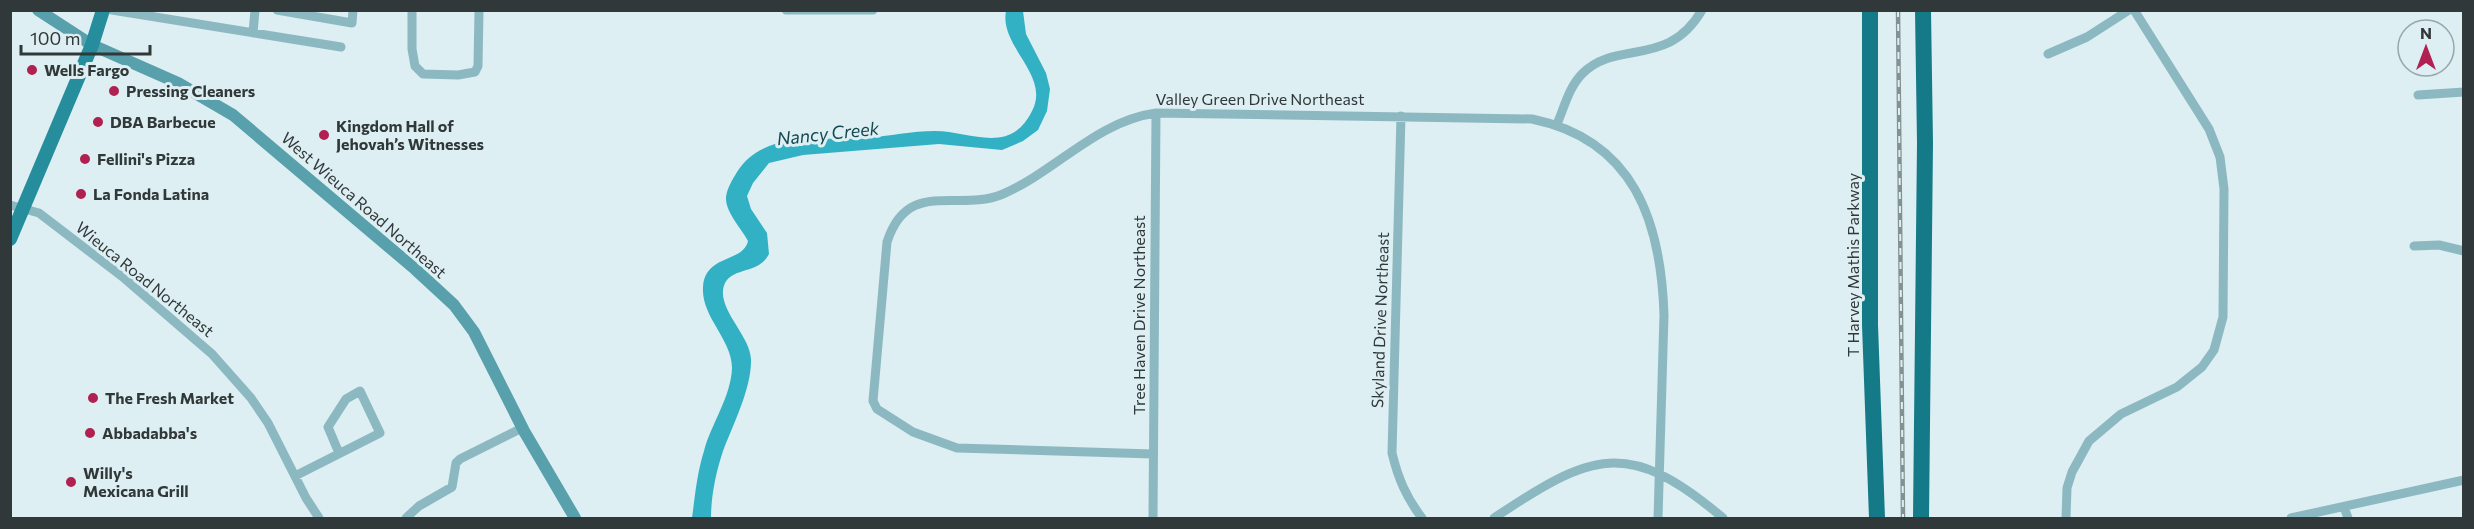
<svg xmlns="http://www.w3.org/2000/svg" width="2474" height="529" font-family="Commissioner,sans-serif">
	<rect width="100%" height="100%" fill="#ddeff2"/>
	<path fill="#32b1c4" d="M1006 11H1023L1026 34 1046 73 1050 89 1047 111 1038 130 1023 141 1002 150 939 144 803 155 769 163 753 183 747 196 751 209 767 233 769 254C759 274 733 267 725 283 714 307 750 334 751 359 752 387 733 425 723 451 716 472 711 496 711 518H692C695 496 697 473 704 451 711 424 731 397 732 368 732 339 701 317 703 287 705 254 743 263 748 241 741 228 725 212 726 197 727 188 733 179 737 172 765 128 823 142 867 138 889 136 912 131 935 131 970 131 1010 156 1032 111 1051 75 999 47 1006 11Z"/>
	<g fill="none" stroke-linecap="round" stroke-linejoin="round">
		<path stroke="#8cb9c1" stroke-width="9" d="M112 10 341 47
			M277 10 352 23 353 10
			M412 10V49L415 66 423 74 458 75 475 72 478 66 479 10
			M786 10H873
			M253 33 255 10
			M2048 54 2087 37 2129 10
			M2418 95 2464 92
			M1401 116 1392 453C1398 478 1406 497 1422 518
			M1557 124C1564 108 1569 87 1582 74 1616 39 1668 69 1702 10
			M10 205 39 213 124 278 212 354 251 398 268 423 306 498 319 518
			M2414 246 2439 245 2464 251
			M1153 454 957 448 913 432 877 409 873 401 887 242C908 177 958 213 1003 194 1056 171 1097 121 1156 113L1532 119C1634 140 1661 221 1664 315L1658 518
			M295 476 380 433 360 391 346 399 328 427 339 453
			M2344 507 2348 518
			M406 518 419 506 452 487 456 463 460 459 522 428
			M1153 518 1156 113
			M1494 518C1591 453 1628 437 1723 518
			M2066 518 2067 488 2072 472 2089 441 2121 414 2177 387 2202 367 2214 350 2223 317 2224 189 2220 157 2209 129 2134 10
			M2291 518 2464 480"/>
		<path stroke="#58a0ac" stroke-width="12" d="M38 10 92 45 178 83 233 115 415 269 454 305 474 332 524 431 575 518"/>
		<path stroke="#258d9c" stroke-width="14" d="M10 239 92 45 103 10"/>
		<path stroke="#147a88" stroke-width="16" d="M1870 10V325L1877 518
			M1921 518 1925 143 1923 10"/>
		<g stroke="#849193" stroke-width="4.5">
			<path id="rail" d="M1898 10 1903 518"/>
		</g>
		<use href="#rail" stroke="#ddeff2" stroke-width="2" stroke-dasharray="7" stroke-linecap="butt"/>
	</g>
	<g fill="#b02051" stroke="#ddeff2" stroke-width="2">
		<circle cx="32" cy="70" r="6"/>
		<circle cx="114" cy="91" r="6"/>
		<circle cx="98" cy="122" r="6"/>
		<circle cx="324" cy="135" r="6"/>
		<circle cx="85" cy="159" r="6"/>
		<circle cx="81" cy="194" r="6"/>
		<circle cx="93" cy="398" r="6"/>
		<circle cx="90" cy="433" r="6"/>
		<circle cx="71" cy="482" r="6"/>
	</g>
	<g text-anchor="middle" stroke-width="6" stroke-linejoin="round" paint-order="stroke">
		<g font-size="16" font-weight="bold" fill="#313839" stroke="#ddeff2" text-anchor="start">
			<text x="44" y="76">Wells Fargo</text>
			<text x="126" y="97">Pressing Cleaners</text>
			<text x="110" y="128">DBA Barbecue</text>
			<text x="336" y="132">Kingdom Hall of<tspan x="336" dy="18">Jehovah’s Witnesses</tspan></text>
			<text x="97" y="165">Fellini's Pizza</text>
			<text x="93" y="200">La Fonda Latina</text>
			<text x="105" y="404">The Fresh Market</text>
			<text x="102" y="439">Abbadabba's</text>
			<text x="83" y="479">Willy's<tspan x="83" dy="18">Mexicana Grill</tspan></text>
		</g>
		<g font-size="16" fill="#313839" stroke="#ddeff2">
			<text x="1260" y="105">Valley Green Drive Northeast</text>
			<text transform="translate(364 205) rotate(41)" y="6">West Wieuca Road Northeast</text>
			<text transform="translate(1853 265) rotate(-90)" y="6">T Harvey Mathis Parkway</text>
			<text transform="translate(145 279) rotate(39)" y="6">Wieuca Road Northeast</text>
			<text transform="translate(1139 315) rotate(-90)" y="6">Tree Haven Drive Northeast</text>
			<text transform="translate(1380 320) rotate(-88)" y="6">Skyland Drive Northeast</text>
		</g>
		<g font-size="18" font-style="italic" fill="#134850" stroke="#ddeff2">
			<text transform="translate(828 134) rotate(-6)" y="6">Nancy Creek</text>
		</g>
	</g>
	<rect width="2474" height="529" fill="none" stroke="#313839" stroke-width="24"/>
	<g transform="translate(2426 48)"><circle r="28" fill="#ddeff2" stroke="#98a6a8" stroke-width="1.5"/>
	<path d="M0-4.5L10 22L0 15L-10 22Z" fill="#b02051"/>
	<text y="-9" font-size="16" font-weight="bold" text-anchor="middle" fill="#313839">N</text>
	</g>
	<path d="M21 45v9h129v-9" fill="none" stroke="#313839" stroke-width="3"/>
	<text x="30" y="45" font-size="18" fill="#313839" stroke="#ddeff2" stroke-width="4.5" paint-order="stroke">100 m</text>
</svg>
